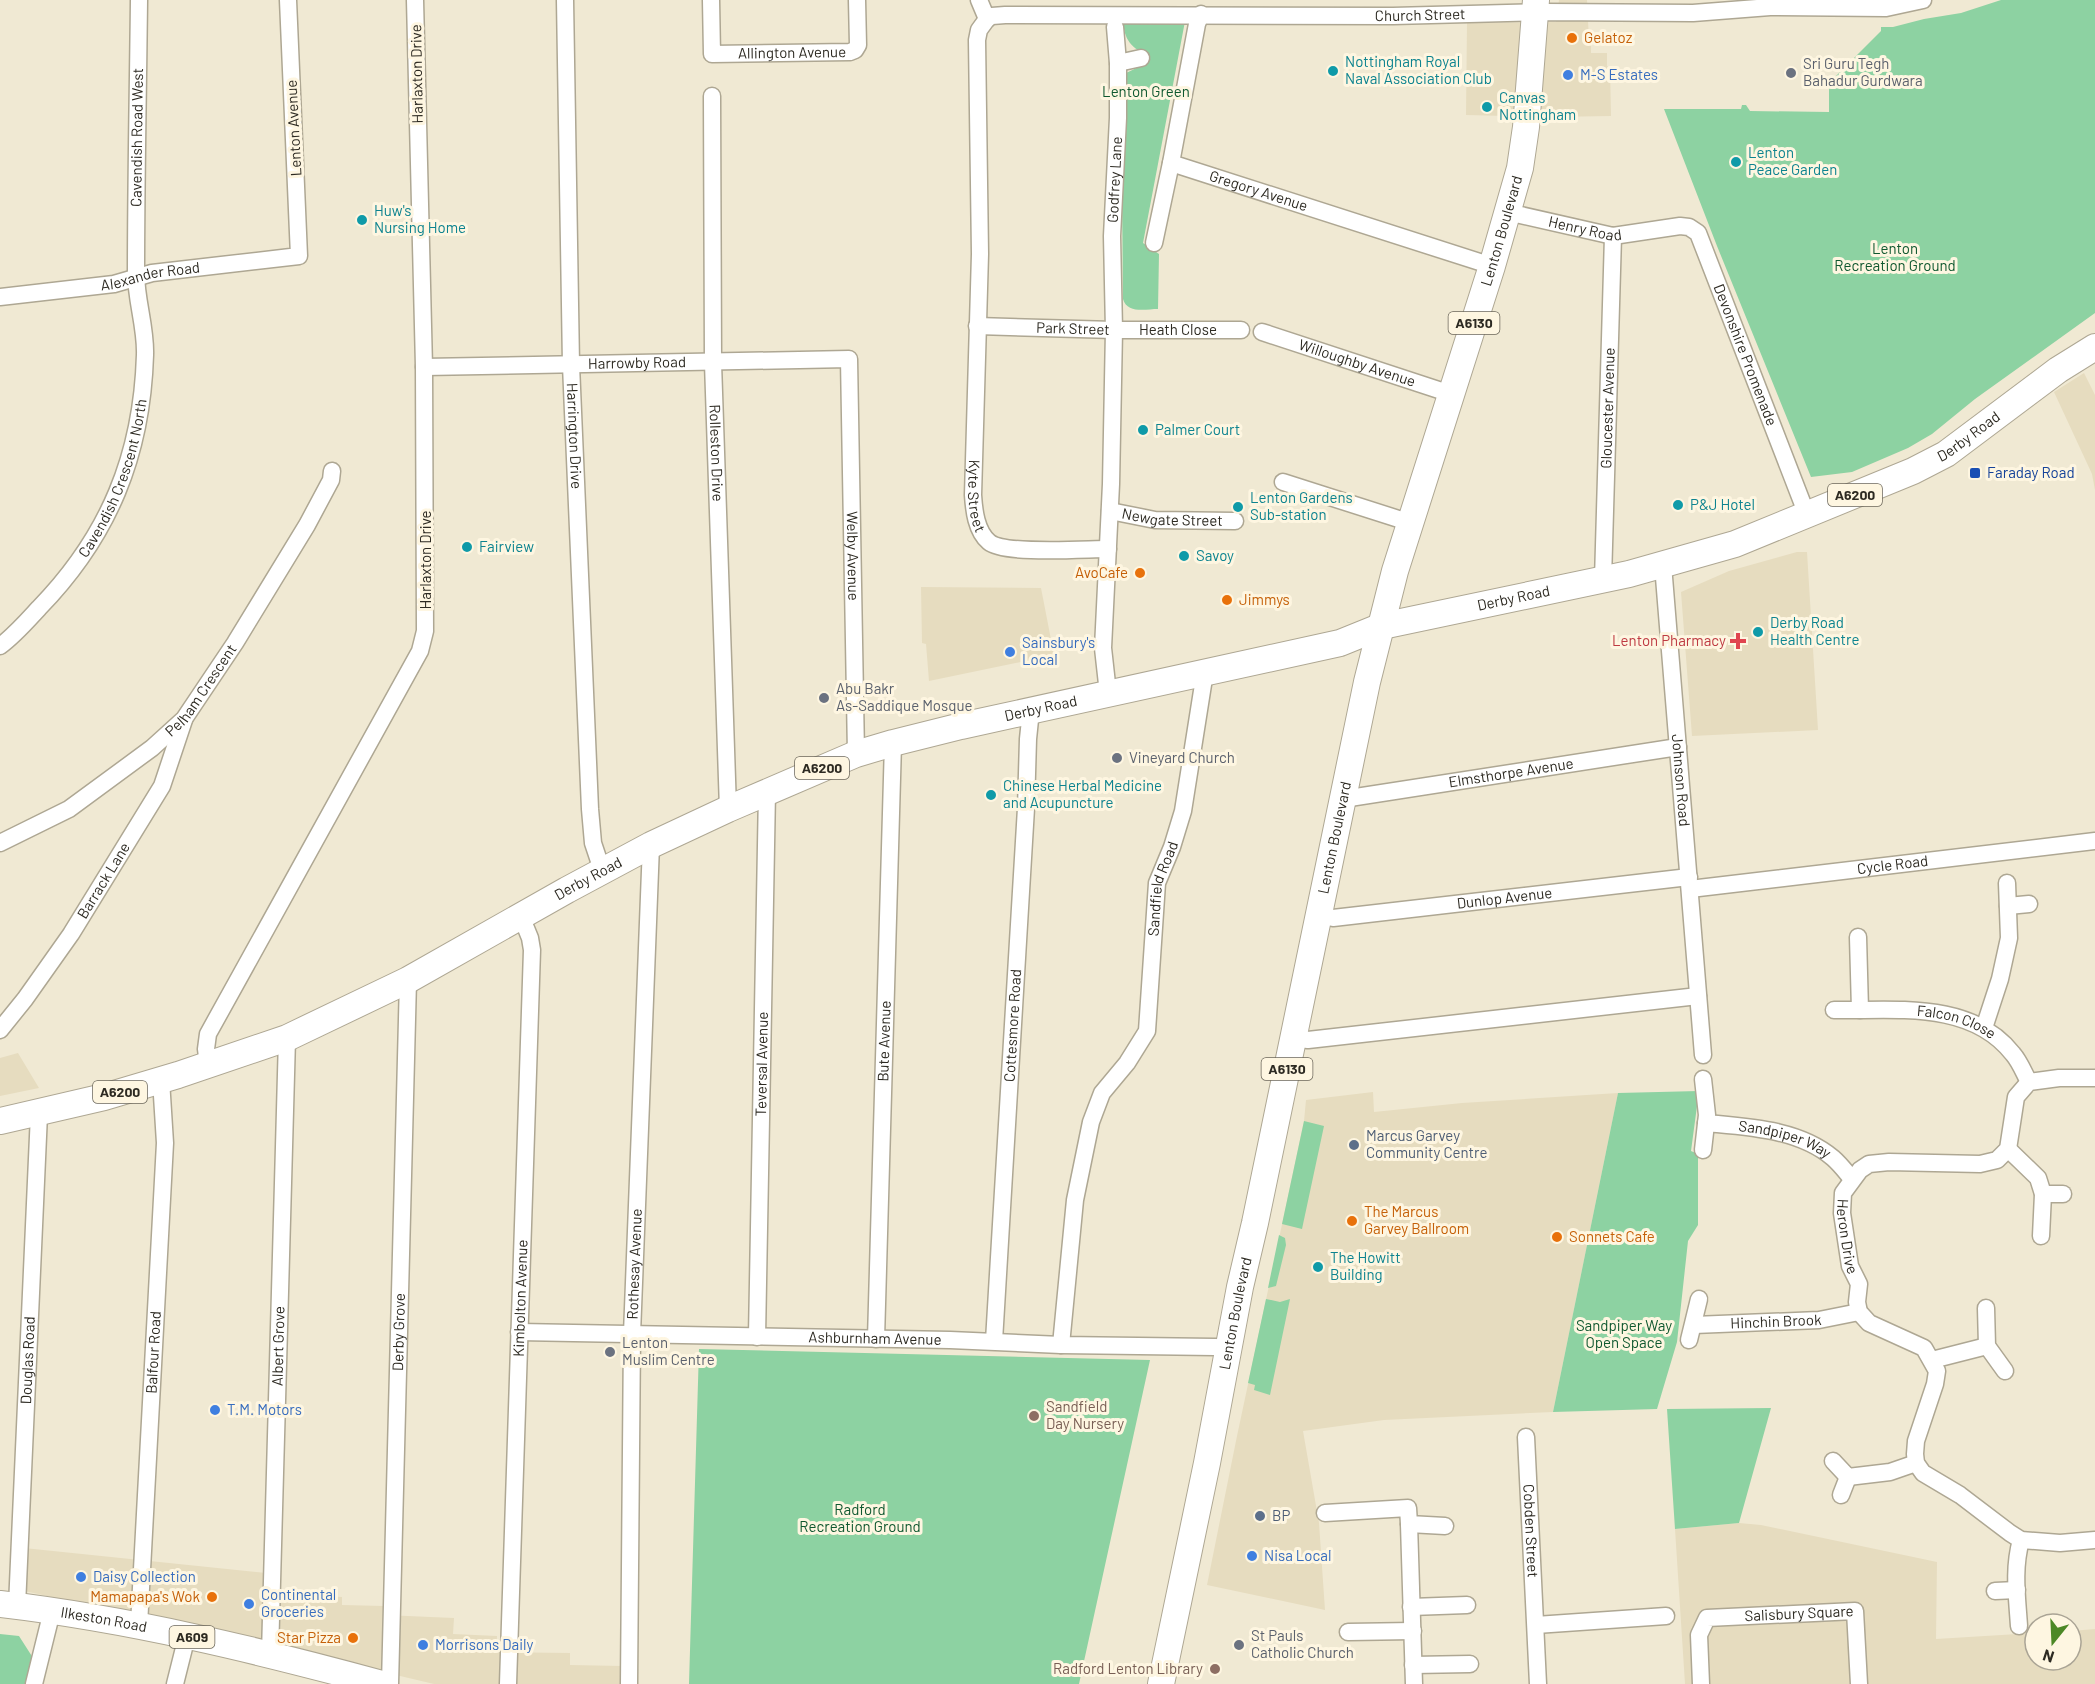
<svg xmlns="http://www.w3.org/2000/svg" width="2095" height="1684" font-family="Barlow,sans-serif">
	<rect width="100%" height="100%" fill="#f0e9d3"/>
	<path fill="#e6dcbf" d="M1559 0H1587L1589 41H1591V53H1607V66L1610 67 1611 116 1551 117 1466 115 1467 23 1556 22Z
		M2084 373 2095 395V490L2092 474 2054 392Z
		M1797 552H1807L1818 730 1692 736 1681 592 1729 571Z
		M921 587 1041 588 1054 655 929 681 926 644 922 643Z
		M18 1053 39 1088 0 1096V1058Z
		M1373 1092 1374 1112 1462 1103 1618 1093 1553 1412 1384 1420 1303 1431 1319 1523 1325 1610 1207 1585 1237 1436 1304 1121 1306 1100Z
		M1739 1523 1761 1525 1937 1562 1936 1639 2035 1633V1660H2071V1631L2095 1629V1684H1685L1675 1529Z
		M24 1548 266 1573 264 1592 342 1597V1605L384 1606V1615L454 1618 453 1634 497 1636 496 1652 570 1653V1665L622 1666V1684H434L273 1646 20 1590Z"/>
	<path fill="#8dd2a2" d="M2001 0H2095V313L1975 399 1932 434 1908 448 1852 472 1811 477 1717 246 1664 109H1741L1742 105H1746L1750 111 1829 112V83L1881 31V27H1893L1924 19 1961 13Z
		M1121 14 1186 16 1143 243 1159 254 1158 309C1146 309 1127 314 1123 299L1121 85 1124 74 1147 63 1145 54C1125 44 1125 35 1121 14Z
		M1699 1091 1691 1151 1698 1154V1225L1688 1241 1677 1342 1657 1409 1553 1412 1618 1093Z
		M1304 1121 1324 1126 1302 1229 1282 1224Z
		M1279 1235 1285 1238 1286 1245 1276 1286 1268 1288Z
		M1266 1299 1280 1302 1290 1299 1270 1395 1254 1390 1255 1385 1248 1383Z
		M699 1349 1150 1360 1079 1684H689Z
		M1771 1408 1739 1523 1675 1529 1667 1409Z
		M0 1634 19 1636 35 1661 28 1684H0Z"/>
	<g fill="none" stroke-linecap="round" stroke-linejoin="round">
		<g stroke="#aea793" stroke-width="19">
			<g id="minor">
				<path id="s1" d="M565 0 571 365 590 809 593 843 602 870"/>
				<path id="s2" d="M711 0 712 54 850 52 855 50 858 45 857 0"/>
				<path d="M979 0 987 19"/>
				<path id="s3" d="M1201 14 1197 24 1171 163 1492 266"/>
				<path id="s4" d="M987 19 992 16 1005 15 1393 16 1545 12 1693 13 1770 7 1886 8 1923 0"/>
				<path id="s5" d="M987 19 979 30 977 40 980 254 973 495C974 510 976 531 989 542 1004 555 1085 549 1108 549"/>
				<path d="M1118 63 1141 58"/>
				<path id="s6" d="M712 96 713 363 728 809"/>
				<path id="s7" d="M1507 212 1613 236 1680 226 1689 227 1698 233 1807 515"/>
				<path d="M1154 243 1171 163"/>
				<path id="s8" d="M0 297 114 284 152 273 299 256 288 0"/>
				<path id="s9" d="M977 326 1114 330H1241"/>
				<path id="s10" d="M1262 332 1451 394"/>
				<path id="s11" d="M424 367 849 359 856 754"/>
				<path d="M1283 482 1411 523"/>
				<path id="s12" d="M1110 511 1155 520 1235 521"/>
				<path id="s13" d="M1663 565 1703 1055"/>
				<path id="s14" d="M1603 580 1613 236"/>
				<path id="s15" d="M0 646C14 636 27 621 39 608 109 536 142 455 145 355 146 327 136 301 136 273 136 182 138 91 139 0"/>
				<path id="s16" d="M1108 693 1103 648 1111 484 1114 330 1112 236 1118 118V63L1115 27"/>
				<path id="s17" d="M1343 799 1678 747"/>
				<path id="s18" d="M0 843 69 809 152 748 184 719 235 643 307 525 331 480 332 471"/>
				<path id="s19" d="M1690 889 2095 841"/>
				<path d="M2008 906 2029 904"/>
				<path id="s20" d="M1318 915 1333 918 1689 877"/>
				<path d="M1858 937 1860 1010"/>
				<path id="s21" d="M1834 1010C1895 1011 1971 1000 2013 1054 2020 1062 2024 1073 2029 1082"/>
				<path d="M1984 1028 2000 979 2009 938 2007 883"/>
				<path id="s22" d="M0 1030 25 999 71 934 162 786 184 720"/>
				<path d="M1293 1038 1308 1040 1698 996"/>
				<path d="M208 1064 206 1049 208 1034 420 651 425 631 424 367 415 0"/>
				<path id="s23" d="M2095 1078H2059L2029 1082 2016 1097 2008 1149 1997 1160 1980 1164 1889 1162 1869 1164 1860 1170 1843 1193 1842 1213 1850 1266 1859 1284 1857 1302 1859 1312 1869 1323 1924 1348 1937 1371 1935 1384 1916 1441 1915 1454 1916 1463 1923 1473 1960 1495 2010 1533 2021 1540 2060 1543 2095 1540"/>
				<path id="s24" d="M1706 1123C1748 1127 1799 1129 1833 1158 1840 1164 1846 1172 1852 1179"/>
				<path d="M2008 1149 2038 1178 2043 1194 2041 1236"/>
				<path d="M1703 1150 1707 1115 1703 1079"/>
				<path d="M2043 1194H2063"/>
				<path d="M1986 1308 1987 1346 2005 1371"/>
				<path id="s25" d="M1694 1325 1819 1320 1859 1312"/>
				<path id="s26" d="M519 1332 950 1340 1061 1345 1215 1347 1228 1349"/>
				<path id="s27" d="M757 1337 767 791"/>
				<path id="s28" d="M876 1339 893 743"/>
				<path d="M1689 1340 1699 1299"/>
				<path id="s29" d="M994 1341 1026 808 1028 739 1031 710"/>
				<path id="s30" d="M1061 1345 1075 1200 1091 1122 1102 1093 1127 1063 1147 1031 1157 883 1172 847 1183 811 1205 672"/>
				<path d="M1932 1360 1987 1346"/>
				<path id="s31" d="M1526 1437 1538 1684"/>
				<path d="M1833 1461 1848 1477 1890 1472 1916 1463"/>
				<path d="M1841 1495 1848 1477"/>
				<path d="M1325 1513 1408 1508 1409 1524 1445 1526"/>
				<path d="M1409 1524 1414 1684"/>
				<path d="M1995 1591 2017 1590"/>
				<path id="s32" d="M17 1606 39 1114"/>
				<path d="M1411 1607 1467 1605"/>
				<path id="s33" d="M139 1625 165 1143 161 1080"/>
				<path d="M1536 1625 1666 1616"/>
				<path d="M2019 1626C2017 1596 2013 1569 2021 1540"/>
				<path d="M1348 1632 1413 1631"/>
				<path id="s34" d="M270 1654 287 1038"/>
				<path d="M1413 1665 1470 1664"/>
				<path d="M34 1684 52 1611"/>
				<path d="M175 1684 187 1636"/>
				<path id="s35" d="M390 1684 408 980"/>
				<path id="s36" d="M508 1684 532 950 530 938 521 916"/>
				<path id="s37" d="M629 1684 632 1334 651 845"/>
				<path id="s38" d="M1701 1684 1699 1635 1707 1618 1855 1611 1859 1684"/>
			</g>
		</g>
		<g stroke="#aea793" stroke-width="28">
			<g id="primary">
				<path id="s39" d="M0 1121 104 1097 178 1075 287 1038 408 980 567 890 651 845 728 809 856 754 893 743 961 726 1340 643 1382 626 1629 574 1735 544 1913 471 1946 454 2058 370 2095 347"/>
				<path id="s40" d="M0 1604C129 1619 257 1650 382 1684"/>
				<path id="s41" d="M1161 1684 1207 1463 1240 1287 1255 1223 1367 682 1395 571 1492 266 1520 168 1526 127 1536 0"/>
			</g>
		</g>
		<use href="#minor" stroke="#fff" stroke-width="16"/>
		<use href="#primary" stroke="#fff" stroke-width="26"/>
	</g>
	<g fill="#e8710a" stroke="#fef6e1" stroke-width="2">
		<circle cx="1572" cy="38" r="6"/>
		<circle cx="1140" cy="573" r="6"/>
		<circle cx="1227" cy="600" r="6"/>
		<circle cx="1352" cy="1221" r="6"/>
		<circle cx="1557" cy="1237" r="6"/>
		<circle cx="212" cy="1597" r="6"/>
		<circle cx="353" cy="1638" r="6"/>
	</g>
	<g fill="#0f9aa8" stroke="#fef6e1" stroke-width="2">
		<circle cx="1333" cy="71" r="6"/>
		<circle cx="1487" cy="107" r="6"/>
		<circle cx="1736" cy="162" r="6"/>
		<circle cx="362" cy="220" r="6"/>
		<circle cx="1143" cy="430" r="6"/>
		<circle cx="1678" cy="505" r="6"/>
		<circle cx="1238" cy="507" r="6"/>
		<circle cx="467" cy="547" r="6"/>
		<circle cx="1184" cy="556" r="6"/>
		<circle cx="1758" cy="632" r="6"/>
		<circle cx="991" cy="795" r="6"/>
		<circle cx="1318" cy="1267" r="6"/>
	</g>
	<g fill="#6b7280" stroke="#fef6e1" stroke-width="2">
		<circle cx="1791" cy="73" r="6"/>
		<circle cx="824" cy="698" r="6"/>
		<circle cx="1117" cy="758" r="6"/>
		<circle cx="610" cy="1352" r="6"/>
		<circle cx="1239" cy="1645" r="6"/>
	</g>
	<g fill="#3f7fe0" stroke="#fef6e1" stroke-width="2">
		<circle cx="1568" cy="75" r="6"/>
		<circle cx="1010" cy="652" r="6"/>
		<circle cx="215" cy="1410" r="6"/>
		<circle cx="1252" cy="1556" r="6"/>
		<circle cx="81" cy="1577" r="6"/>
		<circle cx="249" cy="1604" r="6"/>
		<circle cx="423" cy="1645" r="6"/>
	</g>
	<rect fill="#1a4fb4" stroke="#fef6e1" stroke-width="2" x="1969" y="467" width="12" height="12" rx="3"/>
	<path fill="#e0444e" stroke="#fef6e1" stroke-width="2" d="M1735 632h6v6h6v6h-6v6h-6v-6h-6v-6h6z"/>
	<g fill="#5c6f8a" stroke="#fef6e1" stroke-width="2">
		<circle cx="1354" cy="1145" r="6"/>
		<circle cx="1260" cy="1516" r="6"/>
	</g>
	<g fill="#8d6e63" stroke="#fef6e1" stroke-width="2">
		<circle cx="1034" cy="1416" r="6"/>
		<circle cx="1215" cy="1669" r="6"/>
	</g>
	<g text-anchor="middle" stroke-width="6" stroke-linejoin="round" paint-order="stroke">
		<g fill="#fef6e1" stroke="#6c675b" stroke-width="1.5">
			<rect x="1448.5" y="312" width="51" height="22" rx="4.5"/>
			<rect x="1828" y="484" width="54" height="22" rx="4.5"/>
			<rect x="795" y="757" width="54" height="22" rx="4.5"/>
			<rect x="1261.5" y="1058" width="51" height="22" rx="4.5"/>
			<rect x="93" y="1081" width="54" height="22" rx="4.5"/>
			<rect x="169.5" y="1626" width="45" height="22" rx="4.5"/>
		</g>
		<g font-size="14" font-weight="bold" fill="#2d2a22">
			<text x="1474" y="328">A6130</text>
			<text x="1855" y="500">A6200</text>
			<text x="822" y="773">A6200</text>
			<text x="1287" y="1074">A6130</text>
			<text x="120" y="1097">A6200</text>
			<text x="192" y="1642">A609</text>
		</g>
		<g font-size="15" fill="#2d2a22" stroke="#fef6e1">
			<text dy="5" stroke="none"><textPath href="#s4" startOffset="434">Church Street</textPath></text>
			<text dy="5" stroke="none"><textPath href="#s2" startOffset="134">Allington Avenue</textPath></text>
			<text transform="translate(417 74) rotate(-91)" y="5">Harlaxton Drive</text>
			<text transform="translate(294 128) rotate(-93)" y="5">Lenton Avenue</text>
			<text dy="5" stroke="none"><textPath href="#s15" startOffset="554">Cavendish Road West</textPath></text>
			<text dy="5" stroke="none"><textPath href="#s16" startOffset="514">Godfrey Lane</textPath></text>
			<text dy="5" stroke="none"><textPath href="#s3" startOffset="244">Gregory Avenue</textPath></text>
			<text dy="5" stroke="none"><textPath href="#s7" startOffset="80">Henry Road</textPath></text>
			<text dy="5" stroke="none"><textPath href="#s41" startOffset="1494">Lenton Boulevard</textPath></text>
			<text dy="5" stroke="none"><textPath href="#s8" startOffset="152">Alexander Road</textPath></text>
			<text dy="5" stroke="none"><textPath href="#s9" startOffset="96">Park Street</textPath></text>
			<text dy="5" stroke="none"><textPath href="#s9" startOffset="201">Heath Close</textPath></text>
			<text dy="5" stroke="none"><textPath href="#s7" startOffset="327">Devonshire Promenade</textPath></text>
			<text dy="5" stroke="none"><textPath href="#s10" startOffset="100">Willoughby Avenue</textPath></text>
			<text dy="5" stroke="none"><textPath href="#s11" startOffset="213">Harrowby Road</textPath></text>
			<text dy="5" stroke="none"><textPath href="#s14" startOffset="172">Gloucester Avenue</textPath></text>
			<text dy="5" stroke="none"><textPath href="#s1" startOffset="436">Harrington Drive</textPath></text>
			<text dy="5" stroke="none"><textPath href="#s39" startOffset="2098">Derby Road</textPath></text>
			<text dy="5" stroke="none"><textPath href="#s6" startOffset="357">Rolleston Drive</textPath></text>
			<text dy="5" stroke="none"><textPath href="#s15" startOffset="207">Cavendish Crescent North</textPath></text>
			<text dy="5" stroke="none"><textPath href="#s5" startOffset="480">Kyte Street</textPath></text>
			<text dy="5" stroke="none"><textPath href="#s12" startOffset="63">Newgate Street</textPath></text>
			<text dy="5" stroke="none"><textPath href="#s11" startOffset="622">Welby Avenue</textPath></text>
			<text transform="translate(426 560) rotate(-90)" y="5">Harlaxton Drive</text>
			<text dy="5" stroke="none"><textPath href="#s39" startOffset="1612">Derby Road</textPath></text>
			<text dy="5" stroke="none"><textPath href="#s18" startOffset="256">Pelham Crescent</textPath></text>
			<text dy="5" stroke="none"><textPath href="#s39" startOffset="1126">Derby Road</textPath></text>
			<text dy="5" stroke="none"><textPath href="#s17" startOffset="170">Elmsthorpe Avenue</textPath></text>
			<text dy="5" stroke="none"><textPath href="#s13" startOffset="216">Johnson Road</textPath></text>
			<text dy="5" stroke="none"><textPath href="#s41" startOffset="864">Lenton Boulevard</textPath></text>
			<text dy="5" stroke="none"><textPath href="#s19" startOffset="204">Cycle Road</textPath></text>
			<text dy="5" stroke="none"><textPath href="#s39" startOffset="640">Derby Road</textPath></text>
			<text dy="5" stroke="none"><textPath href="#s22" startOffset="182">Barrack Lane</textPath></text>
			<text dy="5" stroke="none"><textPath href="#s30" startOffset="477">Sandfield Road</textPath></text>
			<text dy="5" stroke="none"><textPath href="#s20" startOffset="188">Dunlop Avenue</textPath></text>
			<text dy="5" stroke="none"><textPath href="#s29" startOffset="316">Cottesmore Road</textPath></text>
			<text dy="5" stroke="none"><textPath href="#s21" startOffset="124">Falcon Close</textPath></text>
			<text dy="5" stroke="none"><textPath href="#s28" startOffset="298">Bute Avenue</textPath></text>
			<text dy="5" stroke="none"><textPath href="#s27" startOffset="273">Teversal Avenue</textPath></text>
			<text dy="5" stroke="none"><textPath href="#s24" startOffset="81">Sandpiper Way</textPath></text>
			<text dy="5" stroke="none"><textPath href="#s23" startOffset="366">Heron Drive</textPath></text>
			<text dy="5" stroke="none"><textPath href="#s37" startOffset="420">Rothesay Avenue</textPath></text>
			<text dy="5" stroke="none"><textPath href="#s36" startOffset="386">Kimbolton Avenue</textPath></text>
			<text dy="5" stroke="none"><textPath href="#s41" startOffset="378">Lenton Boulevard</textPath></text>
			<text dy="5" stroke="none"><textPath href="#s25" startOffset="82">Hinchin Brook</textPath></text>
			<text dy="5" stroke="none"><textPath href="#s35" startOffset="352">Derby Grove</textPath></text>
			<text dy="5" stroke="none"><textPath href="#s26" startOffset="356">Ashburnham Avenue</textPath></text>
			<text dy="5" stroke="none"><textPath href="#s34" startOffset="308">Albert Grove</textPath></text>
			<text dy="5" stroke="none"><textPath href="#s33" startOffset="273">Balfour Road</textPath></text>
			<text dy="5" stroke="none"><textPath href="#s32" startOffset="246">Douglas Road</textPath></text>
			<text dy="5" stroke="none"><textPath href="#s31" startOffset="94">Cobden Street</textPath></text>
			<text dy="5" stroke="none"><textPath href="#s38" startOffset="160">Salisbury Square</textPath></text>
			<text dy="5" stroke="none"><textPath href="#s40" startOffset="105">Ilkeston Road</textPath></text>
		</g>
		<g font-size="15" fill="#c56008" stroke="#fef6e1" text-anchor="start">
			<text x="1584" y="43">Gelatoz</text>
			<text x="1128" y="578" text-anchor="end">AvoCafe</text>
			<text x="1239" y="605">Jimmys</text>
			<text x="1364" y="1217">The Marcus<tspan x="1364" dy="17">Garvey Ballroom</tspan></text>
			<text x="1569" y="1242">Sonnets Cafe</text>
			<text x="200" y="1602" text-anchor="end">Mamapapa's Wok</text>
			<text x="341" y="1643" text-anchor="end">Star Pizza</text>
		</g>
		<g font-size="15" fill="#0d838f" stroke="#fef6e1" text-anchor="start">
			<text x="1345" y="67">Nottingham Royal<tspan x="1345" dy="17">Naval Association Club</tspan></text>
			<text x="1499" y="103">Canvas<tspan x="1499" dy="17">Nottingham</tspan></text>
			<text x="1748" y="158">Lenton<tspan x="1748" dy="17">Peace Garden</tspan></text>
			<text x="374" y="216">Huw's<tspan x="374" dy="17">Nursing Home</tspan></text>
			<text x="1155" y="435">Palmer Court</text>
			<text x="1250" y="503">Lenton Gardens<tspan x="1250" dy="17">Sub-station</tspan></text>
			<text x="1690" y="510">P&amp;J Hotel</text>
			<text x="479" y="552">Fairview</text>
			<text x="1196" y="561">Savoy</text>
			<text x="1770" y="628">Derby Road<tspan x="1770" dy="17">Health Centre</tspan></text>
			<text x="1003" y="791">Chinese Herbal Medicine<tspan x="1003" dy="17">and Acupuncture</tspan></text>
			<text x="1330" y="1263">The Howitt<tspan x="1330" dy="17">Building</tspan></text>
		</g>
		<g font-size="15" fill="#5b616d" stroke="#fef6e1" text-anchor="start">
			<text x="1803" y="69">Sri Guru Tegh<tspan x="1803" dy="17">Bahadur Gurdwara</tspan></text>
			<text x="836" y="694">Abu Bakr<tspan x="836" dy="17">As-Saddique Mosque</tspan></text>
			<text x="1129" y="763">Vineyard Church</text>
			<text x="622" y="1348">Lenton<tspan x="622" dy="17">Muslim Centre</tspan></text>
			<text x="1251" y="1641">St Pauls<tspan x="1251" dy="17">Catholic Church</tspan></text>
		</g>
		<g font-size="15" fill="#366cbe" stroke="#fef6e1" text-anchor="start">
			<text x="1580" y="80">M-S Estates</text>
			<text x="1022" y="648">Sainsbury's<tspan x="1022" dy="17">Local</tspan></text>
			<text x="227" y="1415">T.M. Motors</text>
			<text x="1264" y="1561">Nisa Local</text>
			<text x="93" y="1582">Daisy Collection</text>
			<text x="261" y="1600">Continental<tspan x="261" dy="17">Groceries</tspan></text>
			<text x="435" y="1650">Morrisons Daily</text>
		</g>
		<g font-size="15" fill="#0f582f" stroke="#fef6e1">
			<text x="1146" y="97">Lenton Green</text>
			<text x="1895" y="254">Lenton<tspan x="1895" dy="17">Recreation Ground</tspan></text>
			<text x="1624" y="1331">Sandpiper Way<tspan x="1624" dy="17">Open Space</tspan></text>
			<text x="860" y="1515">Radford<tspan x="860" dy="17">Recreation Ground</tspan></text>
		</g>
		<g font-size="15" fill="#164399" stroke="#fef6e1" text-anchor="start">
			<text x="1987" y="478">Faraday Road</text>
		</g>
		<g font-size="15" fill="#be3a42" stroke="#fef6e1" text-anchor="end">
			<text x="1726" y="646">Lenton Pharmacy</text>
		</g>
		<g font-size="15" fill="#4e5e75" stroke="#fef6e1" text-anchor="start">
			<text x="1366" y="1141">Marcus Garvey<tspan x="1366" dy="17">Community Centre</tspan></text>
			<text x="1272" y="1521">BP</text>
		</g>
		<g font-size="15" fill="#785e54" stroke="#fef6e1" text-anchor="start">
			<text x="1046" y="1412">Sandfield<tspan x="1046" dy="17">Day Nursery</tspan></text>
			<text x="1203" y="1674" text-anchor="end">Radford Lenton Library</text>
		</g>
	</g>
	<g transform="translate(2053 1642) rotate(198)"><circle r="28" fill="#fef6e1" stroke="#aaa495" stroke-width="1.5"/>
	<path d="M0-4.5L10 22L0 15L-10 22Z" fill="#4c8826"/>
	<text y="-9" font-size="16" font-weight="bold" text-anchor="middle" fill="#2d2a22">N</text>
	</g>
</svg>
